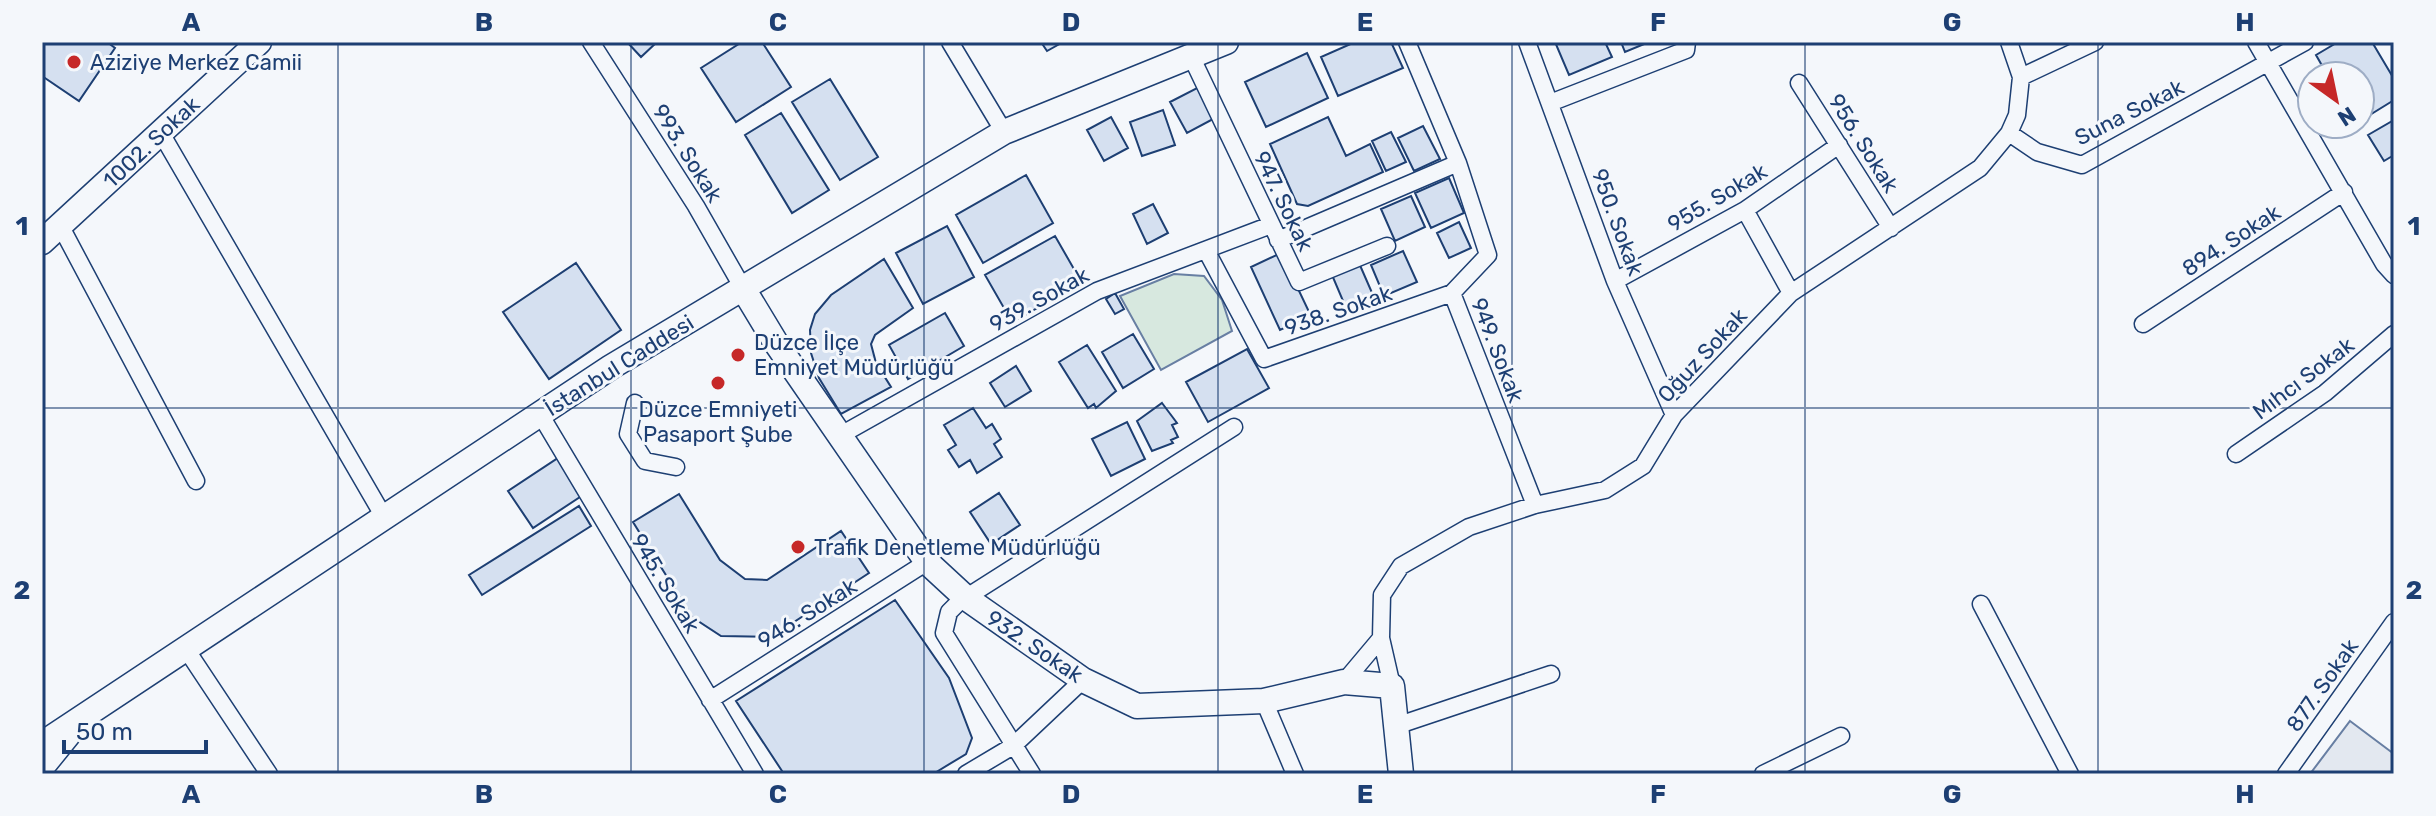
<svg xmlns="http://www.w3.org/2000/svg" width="2436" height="816" font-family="Rubik,sans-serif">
	<rect width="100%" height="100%" fill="#f4f7fb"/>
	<path fill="#d7e8df" stroke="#687fa3" stroke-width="2" d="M1174 274 1204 276 1222 300 1232 331 1161 370 1120 296Z"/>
	<path fill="#e3e8f0" stroke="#687fa3" stroke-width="2" d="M2350 721 2394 754V774H2310Z"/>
	<path fill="#d5e0f0" stroke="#1d3f73" stroke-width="2" d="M42 42H107L115 48 79 101 42 76Z
		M627 42H657L641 57Z
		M742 42H762L791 87 736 122 701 68Z
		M1041 42H1063L1047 51Z
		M1355 42H1391L1403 68 1338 96 1321 57Z
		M1555 42H1605L1612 57 1569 75Z
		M1621 42H1649L1625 52Z
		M2338 42H2372L2394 79V100L2360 121V76H2328L2316 55Z
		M1307 53 1328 98 1266 127 1245 82Z
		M830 79 878 157 840 180 792 102Z
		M1199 87 1215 118 1187 133 1170 102Z
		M1163 110 1175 145 1142 156 1130 122Z
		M781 113 829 190 792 213 745 135Z
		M1111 117 1128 148 1104 161 1087 130Z
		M1328 117 1346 156 1370 144 1383 172 1308 206 1297 204 1270 144Z
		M2394 120V155L2384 161 2368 135Z
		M1423 126 1440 159 1414 171 1398 138Z
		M1391 132 1406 162 1386 171 1372 141Z
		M1026 175 1053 223 983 263 956 215Z
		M1449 178 1464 213 1431 228 1415 193Z
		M1411 196 1425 227 1395 241 1381 209Z
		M1153 204 1168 233 1147 244 1133 214Z
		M1459 222 1471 248 1449 258 1437 233Z
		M947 226 974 277 923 304 896 253Z
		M1055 236 1082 283 1012 322 985 275Z
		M1403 251 1417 282 1384 296 1371 265Z
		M1281 253 1311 316 1280 330 1251 267Z
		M884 259 913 308 875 335 871 344 876 363 891 387 841 414 819 378 811 353 810 330 815 314 831 295Z
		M576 263 621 330 549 379 503 312Z
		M1359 263 1373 295 1346 308 1332 275Z
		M1115 293 1124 309 1115 314 1106 299Z
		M945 313 964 346 908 379 889 345Z
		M1133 334 1154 369 1123 388 1102 352Z
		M1087 345 1116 391 1096 408 1094 404 1088 408 1059 362Z
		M1247 349 1269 388 1208 422 1186 382Z
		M1016 366 1031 391 1005 407 990 383Z
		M1162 403 1177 423 1172 425 1178 437 1171 440 1173 443 1152 451 1137 421Z
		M973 408 986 428 992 424 1001 439 994 444 1002 457 977 473 970 460 959 467 948 450 956 445 944 425Z
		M1127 422 1145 459 1111 476 1092 439Z
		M558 458 583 495 533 528 508 491Z
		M999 493 1020 525 991 544 970 512Z
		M679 494 720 560 745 579 767 580 841 531 869 573 771 637 721 636 692 617 633 522Z
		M579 506 591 526 482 595 469 575Z
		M895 600 949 678 972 738 966 754 933 774H784L736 701Z"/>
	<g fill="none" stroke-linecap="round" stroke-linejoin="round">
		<g stroke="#1d3f73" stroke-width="19">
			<path id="street" d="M591 42 696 206 744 290
				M950 42 1004 132
				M1407 42 1458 163 1488 255 1452 293 1535 505
				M1527 42 1615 281 1674 415
				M2256 42 2384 264 2394 275
				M1190 54 1299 282 1387 246
				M2021 77 2095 42
				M1799 83 1891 228
				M1550 103 1686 50 1687 42
				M161 133 384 517
				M2009 133 2037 152 2082 165 2305 42
				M1745 210 1791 293
				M60 225 196 481
				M1278 240 1458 163
				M1206 250 1264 359 1452 293
				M1615 281 1745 210 1839 145
				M2143 324 2344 192
				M635 403 628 434 645 461 676 467
				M540 414 755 774
				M839 436 1097 291 1271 225
				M2236 454 2325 393 2394 334
				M1981 604 2070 774
				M1381 638 1392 686
				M186 649 269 774
				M1344 682 1381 638 1382 595 1401 566 1469 527 1535 505 1605 490 1643 466 1674 415 1791 293 1980 168 2009 133 2017 115 2021 77 2009 42
				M710 700 927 562
				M1264 701 1295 774
				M1396 726 1551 674
				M966 774 1013 746 1083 680
				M1032 774 944 633 949 612 959 602 1234 427
				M1763 774 1841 736
				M2286 774 2394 622"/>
		</g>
		<g stroke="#1d3f73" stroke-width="27">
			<path id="secondary" d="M42 242 259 42
				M744 290 776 343 927 562 966 598 1083 680 1137 706 1264 701 1344 682 1392 686 1401 774
				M42 744 611 367 1004 132 1226 42
				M42 767 68 735"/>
		</g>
		<use href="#street" stroke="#f4f7fb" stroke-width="16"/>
		<use href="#secondary" stroke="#f4f7fb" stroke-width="24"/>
	</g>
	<path fill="none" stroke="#1d3f73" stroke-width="2" stroke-opacity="0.55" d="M338 42V774M631 42V774M924 42V774M1218 42V774M1512 42V774M1805 42V774M2098 42V774M42 408H2394"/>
	<g fill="#c62828" stroke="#f4f7fb" stroke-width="3">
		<circle cx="74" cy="62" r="8"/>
		<circle cx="738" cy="355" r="8"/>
		<circle cx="718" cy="383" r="8"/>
		<circle cx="798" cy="547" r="8"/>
	</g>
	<g text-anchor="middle" stroke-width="6" stroke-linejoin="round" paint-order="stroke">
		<g font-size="22" fill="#1d3f73" stroke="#f4f7fb" text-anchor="start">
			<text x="90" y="70">Aziziye Merkez Camii</text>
			<text x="754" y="350">Düzce İlçe<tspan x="754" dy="25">Emniyet Müdürlüğü</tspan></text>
			<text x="718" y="417" text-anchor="middle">Düzce Emniyeti<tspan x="718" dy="25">Pasaport Şube</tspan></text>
			<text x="814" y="555">Trafik Denetleme Müdürlüğü</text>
		</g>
		<g font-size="22" fill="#1d3f73" stroke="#f4f7fb">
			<text transform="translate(2129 112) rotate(-27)" y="8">Suna Sokak</text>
			<text transform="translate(151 142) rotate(-43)" y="8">1002. Sokak</text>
			<text transform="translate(1864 143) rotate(58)" y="8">956. Sokak</text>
			<text transform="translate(688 153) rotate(58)" y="8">993. Sokak</text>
			<text transform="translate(1717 197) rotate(-31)" y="8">955. Sokak</text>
			<text transform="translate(1284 201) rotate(64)" y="8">947. Sokak</text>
			<text transform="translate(1618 222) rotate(70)" y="8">950. Sokak</text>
			<text transform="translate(2231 240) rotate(-33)" y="8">894. Sokak</text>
			<text transform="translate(1039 299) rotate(-29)" y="8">939. Sokak</text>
			<text transform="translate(1338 310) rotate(-19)" y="8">938. Sokak</text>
			<text transform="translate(1498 350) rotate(69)" y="8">949. Sokak</text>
			<text transform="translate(1702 355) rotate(-47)" y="8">Oğuz Sokak</text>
			<text transform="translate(619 365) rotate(-32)" y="8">İstanbul Caddesi</text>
			<text transform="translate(2303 378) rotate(-37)" y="8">Mıhcı Sokak</text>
			<text transform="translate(666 583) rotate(59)" y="8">945. Sokak</text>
			<text transform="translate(807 613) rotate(-32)" y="8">946. Sokak</text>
			<text transform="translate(1035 646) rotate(34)" y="8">932. Sokak</text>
			<text transform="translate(2322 685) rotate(-55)" y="8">877. Sokak</text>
		</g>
	</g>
	<rect width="2436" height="816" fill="none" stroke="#f4f7fb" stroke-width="88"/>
	<g transform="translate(2336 100) rotate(147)"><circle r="38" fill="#f4f7fb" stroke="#9eadc5" stroke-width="2"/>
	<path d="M0-6L14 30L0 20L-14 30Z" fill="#c62828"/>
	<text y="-12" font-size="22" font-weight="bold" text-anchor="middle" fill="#1d3f73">N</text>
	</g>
	<path d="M64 740v12h142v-12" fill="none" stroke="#1d3f73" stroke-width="4"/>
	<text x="76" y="740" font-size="24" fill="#1d3f73" stroke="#f4f7fb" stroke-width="6" paint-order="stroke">50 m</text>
	<rect x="44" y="44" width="2348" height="728" fill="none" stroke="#1d3f73" stroke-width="3"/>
	<g font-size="26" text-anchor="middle" font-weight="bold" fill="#1d3f73">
		<text x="191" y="31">A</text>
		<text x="484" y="31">B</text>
		<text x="778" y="31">C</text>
		<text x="1071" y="31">D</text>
		<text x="1365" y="31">E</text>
		<text x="1658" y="31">F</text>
		<text x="1952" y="31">G</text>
		<text x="2245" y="31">H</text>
		<text x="22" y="235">1</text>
		<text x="2414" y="235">1</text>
		<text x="22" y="599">2</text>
		<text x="2414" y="599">2</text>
		<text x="191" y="803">A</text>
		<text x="484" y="803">B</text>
		<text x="778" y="803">C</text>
		<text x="1071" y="803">D</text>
		<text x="1365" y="803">E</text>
		<text x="1658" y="803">F</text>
		<text x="1952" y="803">G</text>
		<text x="2245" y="803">H</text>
	</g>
</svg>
